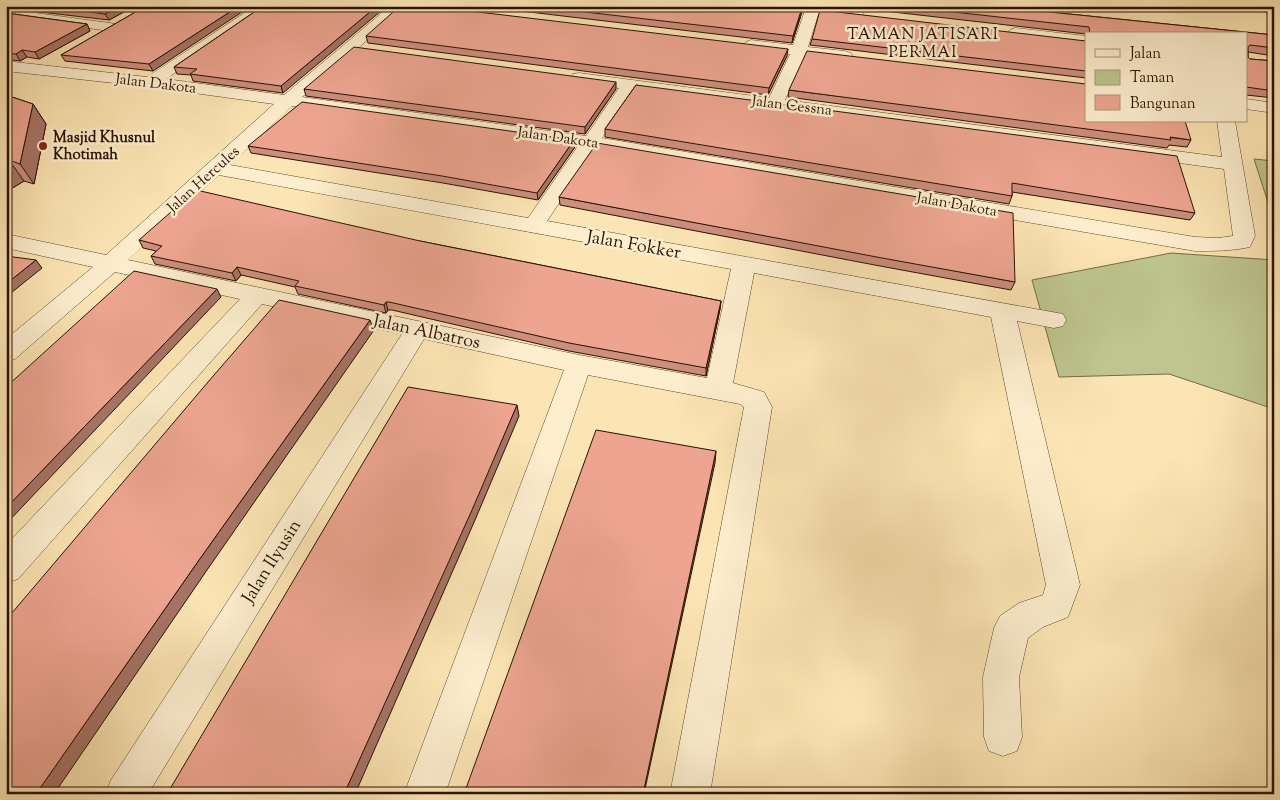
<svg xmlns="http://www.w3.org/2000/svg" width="1280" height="800" font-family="'Sorts Mill Goudy',serif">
	<rect width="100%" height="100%" fill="#fce5b4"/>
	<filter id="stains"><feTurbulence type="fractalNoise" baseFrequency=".004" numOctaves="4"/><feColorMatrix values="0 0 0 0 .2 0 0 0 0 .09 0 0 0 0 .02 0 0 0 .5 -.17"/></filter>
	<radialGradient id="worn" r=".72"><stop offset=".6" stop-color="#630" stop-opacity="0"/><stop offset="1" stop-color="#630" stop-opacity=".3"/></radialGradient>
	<path fill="#bec58e" stroke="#746b47" d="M1254 159 1274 161V221Z
		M1171 253 1274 260V409L1169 374 1059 377 1032 280Z"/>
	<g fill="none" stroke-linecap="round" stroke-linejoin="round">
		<g stroke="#5f462d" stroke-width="1">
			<path id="minor" d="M255 6H272L166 79 284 95 390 6H406L302 97 586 136 619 88 573 82 571 78 573 74 579 73 769 98 790 54 751 50 746 48 743 45 746 42 751 40 793 45 804 13 777 10 770 6H821L857 11 862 12 864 15 862 18 857 19 818 15 808 47 845 51 851 53 853 56 851 59 845 61 805 56 785 100 1222 157 1217 121H1235L1255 236 1250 247C1232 251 1214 251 1195 251L596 148 547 221 1063 314 1066 320 1063 326 1054 328 1017 321 1080 585 1068 617 1043 627 1028 638 1019 677 1022 737 1017 751 1003 756 989 751 984 737 983 677 994 628 1000 616 1019 603 1043 595 1046 585 991 317 754 273 733 383 764 392 772 407 710 794H670L744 407 740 404 588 375 445 794H404L564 370 424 339 148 794H105L111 780 402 334 262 304 18 579 6 583V545L240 299 115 272 15 359 6 362V339L93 267 6 248V234L106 255 274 104 150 87 6 71V61L147 77ZM634 90 1224 169 1233 236 1218 238 1195 237 602 138ZM292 106 578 146 528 218 230 165ZM219 175 731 269 707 378 579 355 128 260Z
				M1241 6H1274V13L1248 10Z
				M6 9 110 23 115 24 117 27 115 30 110 31 6 17Z
				M1015 28 1086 36V46L1010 36 1007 33 1010 30Z
				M1246 99 1274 103V113L1246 109Z"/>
		</g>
		<use href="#minor" fill="#fdeece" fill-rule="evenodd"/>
	</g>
	<path fill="#cc8e7d" stroke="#2b1100" d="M6 6H135L109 20 6 8Z
		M146 6 153 71 65 61 61 55Z
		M263 6 283 93 193 81 191 75 177 74 174 67Z
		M478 6H786L801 15 792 43Z
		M840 6H991L1274 35V56L1248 52V57L1250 59 1274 61V98L1246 95V34H1086Z
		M6 13 87 24 90 31 39 59 27 57 20 61 6 59Z
		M366 36 787 56 768 95 368 43Z
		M812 39 1086 41V78L810 45Z
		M636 85 1195 213 1190 220 1012 192V196L1009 204 605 137V129Z
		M304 89H616L585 134 306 96Z
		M789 90 1191 140 1187 147 1169 145 1167 148 788 97Z
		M6 95 33 104 46 124 34 184 24 181 6 192Z
		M248 146 575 147 538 200 443 183 251 153Z
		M559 197 1015 282 1011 290 880 266 560 205Z
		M139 240 420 241 721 301 720 309 706 376 569 351 392 310H388L386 313 298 294 295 287 241 275 236 281 155 264 151 256 156 251 143 248Z"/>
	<path fill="#a67466" stroke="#2b1100" d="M119 6H135L109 20 105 14Z
		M239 6H251L153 71 149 64Z
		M377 6H387L283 93 281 86Z
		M802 8 801 15 792 43 793 36Z
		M87 24 90 31 39 59 35 52Z
		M788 49 787 56 768 95 769 88Z
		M22 50 27 57 20 61 16 54Z
		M616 82V89L585 134V127Z
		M33 104 46 124 34 184 20 164Z
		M574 140 575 147 538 200 537 193Z
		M9 160 24 181 6 192V162Z
		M36 260 42 268 6 297V284Z
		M237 267 241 275 236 281 232 273Z
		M217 289 221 297 6 524V508Z
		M721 301 720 309 706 376V368Z
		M386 302 388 310 386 313 384 305Z
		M370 320 374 330 207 570 54 794H36L199 560Z
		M517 405 519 416 475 520 355 794H344Z
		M716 451 715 463 644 794H643Z"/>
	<path fill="#eda591" stroke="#2b1100" d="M44 6H119L105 14Z
		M146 6H239L149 64 61 55Z
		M263 6H377L281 86 190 74 197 69 174 67Z
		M400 6H428L788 49 769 88 366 36Z
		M533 6H786L802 8 793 36Z
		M899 6H991L1274 35V48L1250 45 1248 47V57L1250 59 1274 61V91L1246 87V34H1090L1089 27Z
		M820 10 1086 41V71L812 39Z
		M6 13 87 24 35 52 22 50 16 54 6 53Z
		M354 47 616 82 585 127 304 89Z
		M807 51 1086 84V121H1185L1191 140 1170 137 1171 140 789 90Z
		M636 85 1177 156 1195 213 1012 183V196L605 129Z
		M6 95 33 104 20 164 9 160 6 162Z
		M302 102 574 140 537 193 442 176 248 146Z
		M597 143 1013 213 1015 282 882 258 559 197Z
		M196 190 420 241 721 301 706 368 569 343 389 302H386L384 305 295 286 299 281 237 267 232 273 151 256 162 246 139 240Z
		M6 256 36 260 6 284Z
		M134 271 217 289 6 508V387Z
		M279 300 370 320 199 560 36 794H6V620L208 382Z
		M408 387 517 405 472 510 344 794H167Z
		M596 430 716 451 643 794H464Z"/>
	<circle fill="#8f2418" stroke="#fdeece" stroke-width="2" cx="43" cy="146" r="5"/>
	<g text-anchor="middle" stroke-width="5" stroke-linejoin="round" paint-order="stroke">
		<g font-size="15" fill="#2b1100" stroke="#fdeece">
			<text transform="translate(156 83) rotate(7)" y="5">Jalan Dakota</text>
			<text transform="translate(792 105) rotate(7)" y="5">Jalan Cessna</text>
			<text transform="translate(558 137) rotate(8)" y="5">Jalan Dakota</text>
			<text transform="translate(203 179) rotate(-42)" y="5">Jalan Hercules</text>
			<text transform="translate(957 204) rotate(10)" y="5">Jalan Dakota</text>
		</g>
		<g font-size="15" font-weight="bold" fill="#2b1100" stroke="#fdeece" text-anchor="start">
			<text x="53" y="142">Masjid Khusnul<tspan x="53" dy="17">Khotimah</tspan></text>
		</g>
		<g font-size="16" letter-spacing="1" fill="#2b1100" stroke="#fdeece">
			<text x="923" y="39">TAMAN JATISARI<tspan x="923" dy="18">PERMAI</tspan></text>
		</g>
		<g font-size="18" fill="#2b1100" stroke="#fdeece">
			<text transform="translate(634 244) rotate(10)" y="6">Jalan Fokker</text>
			<text transform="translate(427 331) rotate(12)" y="6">Jalan Albatros</text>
			<text transform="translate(271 561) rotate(-58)" y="6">Jalan Ilyusin</text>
		</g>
	</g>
	<rect width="1280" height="800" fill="none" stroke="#fce5b4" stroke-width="25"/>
	<rect x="8" y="8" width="1265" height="785" fill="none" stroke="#2b1100" stroke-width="2.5"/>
	<rect x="12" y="12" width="1255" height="775" fill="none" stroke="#2b1100"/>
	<rect x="1085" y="32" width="162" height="90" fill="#fdeece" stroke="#a9967c"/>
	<rect x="1095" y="49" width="25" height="8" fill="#fdeece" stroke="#a9967c"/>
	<text x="1130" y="58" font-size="15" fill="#2b1100">Jalan</text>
	<rect x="1095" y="70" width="25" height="15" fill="#bec58e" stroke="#a9967c"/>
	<text x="1130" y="82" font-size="15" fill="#2b1100">Taman</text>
	<rect x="1095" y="95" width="25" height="15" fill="#eda591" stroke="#a9967c"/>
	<text x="1130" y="108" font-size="15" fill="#2b1100">Bangunan</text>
	<rect width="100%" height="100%" filter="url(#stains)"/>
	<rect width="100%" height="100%" fill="url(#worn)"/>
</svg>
